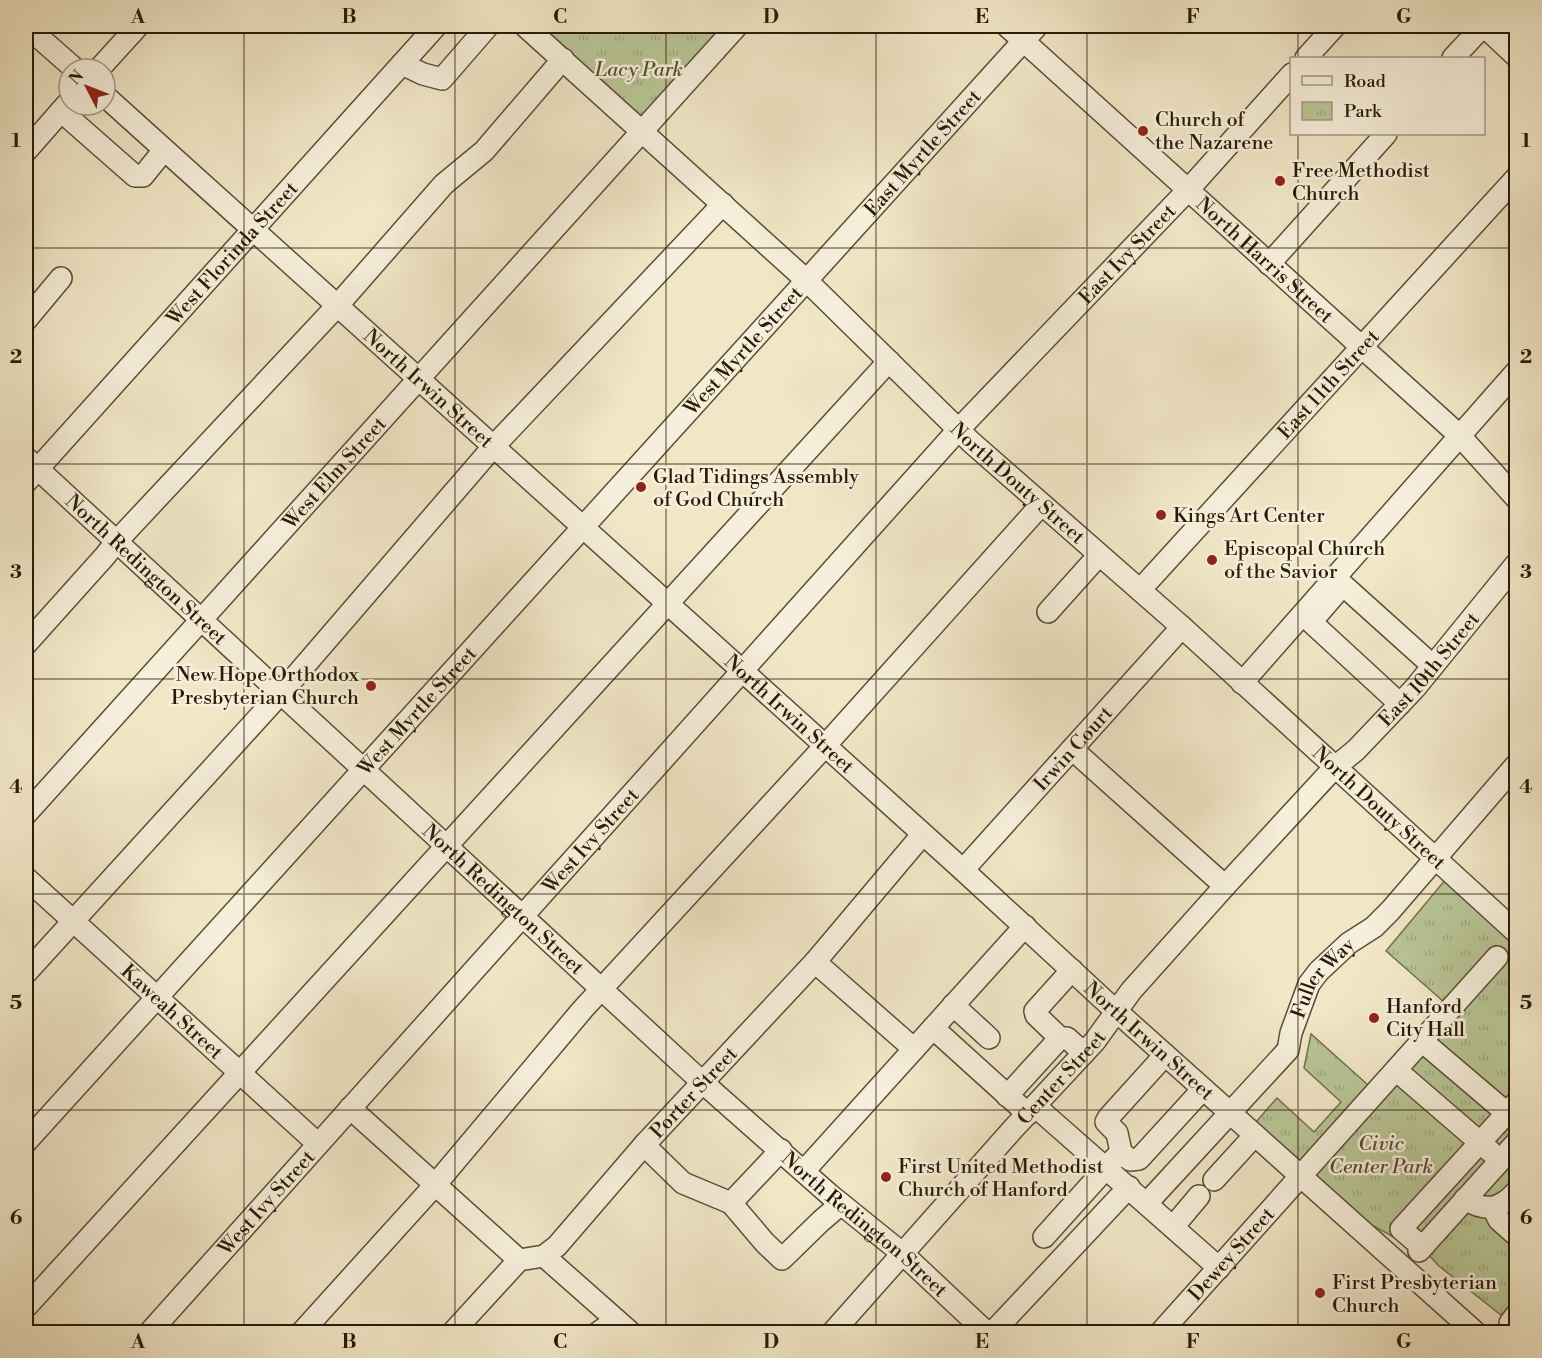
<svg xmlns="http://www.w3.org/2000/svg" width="1542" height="1358" font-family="'Libre Bodoni',serif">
	<defs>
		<pattern id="park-tufts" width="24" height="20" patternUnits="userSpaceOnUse" patternTransform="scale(1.5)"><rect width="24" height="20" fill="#b9c596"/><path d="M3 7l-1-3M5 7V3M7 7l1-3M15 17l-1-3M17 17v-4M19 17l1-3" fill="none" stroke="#9fa980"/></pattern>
	</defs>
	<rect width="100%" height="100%" fill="#f1e7c7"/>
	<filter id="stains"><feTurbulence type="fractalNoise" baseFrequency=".00333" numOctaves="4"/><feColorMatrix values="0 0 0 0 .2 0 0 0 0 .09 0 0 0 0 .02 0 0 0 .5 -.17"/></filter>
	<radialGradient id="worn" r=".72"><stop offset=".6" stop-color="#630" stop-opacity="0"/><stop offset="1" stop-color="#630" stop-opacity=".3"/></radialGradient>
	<path fill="url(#park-tufts)" stroke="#72704e" stroke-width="1.5" d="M525 26H737L643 131Z
		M1451 873 1516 932V1327L1439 1266 1421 1247 1415 1249 1285 1177 1242 1138 1277 1098 1314 1132 1341 1102 1304 1068 1311 1034 1368 1085 1444 1002 1386 951Z"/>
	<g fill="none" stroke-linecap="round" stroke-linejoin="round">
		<g stroke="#5c4e36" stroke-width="24">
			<g id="minor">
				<path d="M26 26 75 69"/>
				<path id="s1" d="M525 26 805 279 971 442 1182 627 1516 932"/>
				<path id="s2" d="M1007 26 1460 436 1516 498"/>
				<path d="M1484 26 1516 56"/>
				<path d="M1306 58 1335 26"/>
				<path d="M1453 58 1483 26"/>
				<path d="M402 64 423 74 442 79 488 26"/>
				<path d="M99 69 138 26"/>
				<path id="s3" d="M105 96 963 870 1105 1001 1475 1332"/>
				<path d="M61 111 135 176H143L164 150"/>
				<path d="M26 151 69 102"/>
				<path d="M1269 264 1386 134"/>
				<path d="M26 320 61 278"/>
				<path id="s4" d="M26 458 702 1082 830 1195 903 1254 986 1332"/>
				<path id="s5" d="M26 482 436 26"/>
				<path id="s6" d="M1140 590 1516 178"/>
				<path d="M1048 612 1099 555"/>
				<path d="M26 644 105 556 116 542 337 306 444 184 484 151 563 59"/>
				<path d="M1242 683 1516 372"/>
				<path d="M1400 704 1311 622 1343 585 1433 666"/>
				<path d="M1072 749 1225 886"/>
				<path id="s7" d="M26 814 737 26"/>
				<path id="s8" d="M963 870 1182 627"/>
				<path id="s9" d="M26 878 318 1144"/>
				<path d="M815 962 914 1049"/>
				<path d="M26 973 281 693 493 447 723 204"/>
				<path d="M953 1005 989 1038"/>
				<path d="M933 1028 1028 1114"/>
				<path d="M1060 1038 1036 1015 1035 1011 1072 970"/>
				<path d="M1422 1041 1516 1121"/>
				<path d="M1165 1055 1109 1117 1106 1122 1117 1133 1121 1152 1130 1160 1139 1159 1203 1089"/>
				<path d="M1396 1070 1491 1152"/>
				<path d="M1007 1096 1060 1038H1067L1084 1053"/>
				<path d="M1035 1106 1219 1268"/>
				<path d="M350 1108 519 1260"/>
				<path id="s10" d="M26 1142 1037 26"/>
				<path d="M644 1145 683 1183 731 1203 781 1150"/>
				<path d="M804 1171 1025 926"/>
				<path d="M1214 1180 1255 1135"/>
				<path d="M1465 1199C1485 1212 1500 1210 1516 1192"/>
				<path d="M731 1203 765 1243 782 1259 821 1221 841 1204"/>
				<path id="s11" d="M1147 1203 1288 1050 1291 1033 1309 984 1319 971 1349 943 1374 927 1390 911 1516 765"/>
				<path d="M1493 1208 1499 1220 1516 1235"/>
				<path d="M1173 1227 1199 1196"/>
				<path d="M1044 1237 1116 1157"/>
				<path d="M1422 1247 1401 1229 1516 1103"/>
				<path d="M1419 1251 1516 1143"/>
				<path d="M544 1256 630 1332"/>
				<path d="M26 1307 889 361"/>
				<path d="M1510 1323 1516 1315"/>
				<path id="s12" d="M150 1332 958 430 1188 190 1292 74"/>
				<path d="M302 1332 435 1185 583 1009 824 747 1041 505"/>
				<path id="s13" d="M453 1332 519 1260 544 1256 557 1246 644 1145 815 962 922 835"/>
				<path d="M599 1332 616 1320"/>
				<path id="s14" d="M833 1332 1013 1129 1095 1041 1131 991 1225 886 1334 768 1356 750 1415 688 1516 564"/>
				<path d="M993 1332 1129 1187"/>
				<path id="s15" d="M1161 1332 1497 957"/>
			</g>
		</g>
		<path stroke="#2b1b06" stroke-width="3" stroke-dasharray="4.5 3" stroke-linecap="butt" d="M26 435 32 441"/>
		<use href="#minor" stroke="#f6efdb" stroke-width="21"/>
	</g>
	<path fill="none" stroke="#2b1b06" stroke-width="1.5" stroke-opacity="0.55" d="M244 26V1332M455 26V1332M666 26V1332M876 26V1332M1087 26V1332M1298 26V58M1298 134V1332M26 248H1516M26 464H1516M26 679H1516M26 894H1516M26 1110H1516"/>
	<g fill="#8f2418" stroke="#f6efdb" stroke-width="2">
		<circle cx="1143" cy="131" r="6"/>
		<circle cx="1280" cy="181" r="6"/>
		<circle cx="641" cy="487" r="6"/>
		<circle cx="1161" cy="515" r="6"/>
		<circle cx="1212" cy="560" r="6"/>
		<circle cx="371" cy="686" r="6"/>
		<circle cx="1374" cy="1018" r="6"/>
		<circle cx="886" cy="1177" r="6"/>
		<circle cx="1320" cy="1293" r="6"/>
	</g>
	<g text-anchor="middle" stroke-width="5" stroke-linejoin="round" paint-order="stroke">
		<g font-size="20" font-style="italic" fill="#564e31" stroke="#f6efdb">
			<text x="639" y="76">Lacy Park</text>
			<text x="1381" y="1150">Civic<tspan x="1381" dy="23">Center Park</tspan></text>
		</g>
		<g font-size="20" fill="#2b1b06" stroke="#f6efdb" text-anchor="start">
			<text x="1155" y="126">Church of<tspan x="1155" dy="23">the Nazarene</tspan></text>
			<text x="1292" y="177">Free Methodist<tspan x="1292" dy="23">Church</tspan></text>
			<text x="653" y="483">Glad Tidings Assembly<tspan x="653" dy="23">of God Church</tspan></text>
			<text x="1173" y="522">Kings Art Center</text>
			<text x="1224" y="555">Episcopal Church<tspan x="1224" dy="23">of the Savior</tspan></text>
			<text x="359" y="681" text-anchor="end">New Hope Orthodox<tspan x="359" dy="23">Presbyterian Church</tspan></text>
			<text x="1386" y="1013">Hanford<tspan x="1386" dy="23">City Hall</tspan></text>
			<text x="898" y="1173">First United Methodist<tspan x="898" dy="23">Church of Hanford</tspan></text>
			<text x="1332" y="1289">First Presbyterian<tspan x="1332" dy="23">Church</tspan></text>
		</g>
		<g font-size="20" fill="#2b1b06" stroke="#f6efdb">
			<text dy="7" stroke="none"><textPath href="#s10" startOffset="1335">East Myrtle Street</textPath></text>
			<text dy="7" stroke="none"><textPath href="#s5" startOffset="308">West Florinda Street</textPath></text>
			<text dy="7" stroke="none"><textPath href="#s12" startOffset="1455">East Ivy Street</textPath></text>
			<text dy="7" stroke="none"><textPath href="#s2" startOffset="348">North Harris Street</textPath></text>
			<text dy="7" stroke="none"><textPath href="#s10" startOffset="1068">West Myrtle Street</textPath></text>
			<text dy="7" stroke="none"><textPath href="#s6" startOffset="279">East 11th Street</textPath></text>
			<text dy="7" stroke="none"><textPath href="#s3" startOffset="436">North Irwin Street</textPath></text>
			<text dy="7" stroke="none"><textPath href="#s7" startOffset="460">West Elm Street</textPath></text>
			<text dy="7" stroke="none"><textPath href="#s1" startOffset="672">North Douty Street</textPath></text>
			<text dy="7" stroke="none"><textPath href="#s4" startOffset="164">North Redington Street</textPath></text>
			<text dy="7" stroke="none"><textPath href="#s14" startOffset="892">East 10th Street</textPath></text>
			<text dy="7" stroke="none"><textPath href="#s10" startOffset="582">West Myrtle Street</textPath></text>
			<text dy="7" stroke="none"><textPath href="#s3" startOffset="922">North Irwin Street</textPath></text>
			<text dy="7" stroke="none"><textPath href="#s8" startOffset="164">Irwin Court</textPath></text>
			<text dy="7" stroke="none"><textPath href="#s1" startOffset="1158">North Douty Street</textPath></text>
			<text dy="7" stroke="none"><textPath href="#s12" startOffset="660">West Ivy Street</textPath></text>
			<text dy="7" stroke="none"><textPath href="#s4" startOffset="650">North Redington Street</textPath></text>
			<text dy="7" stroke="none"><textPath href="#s11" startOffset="290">Fuller Way</textPath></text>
			<text dy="7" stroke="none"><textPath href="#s9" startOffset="198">Kaweah Street</textPath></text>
			<text dy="7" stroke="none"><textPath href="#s3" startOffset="1408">North Irwin Street</textPath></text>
			<text dy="7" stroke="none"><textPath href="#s14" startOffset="342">Center Street</textPath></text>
			<text dy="7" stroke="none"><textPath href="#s13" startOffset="345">Porter Street</textPath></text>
			<text dy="7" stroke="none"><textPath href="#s12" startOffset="174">West Ivy Street</textPath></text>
			<text dy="7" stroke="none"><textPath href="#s4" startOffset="1136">North Redington Street</textPath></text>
			<text dy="7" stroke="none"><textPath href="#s15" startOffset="105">Dewey Street</textPath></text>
		</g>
	</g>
	<rect width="1542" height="1358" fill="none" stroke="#f1e7c7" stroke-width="66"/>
	<rect x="1290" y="57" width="195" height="78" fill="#f6efdb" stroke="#a59a86" stroke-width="1.5"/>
	<rect x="1302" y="76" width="30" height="9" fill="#f6efdb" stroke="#a59a86" stroke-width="1.5"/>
	<text x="1344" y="87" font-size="18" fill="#2b1b06">Road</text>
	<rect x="1302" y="102" width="30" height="18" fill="url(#park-tufts)" stroke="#a59a86" stroke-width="1.5"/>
	<text x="1344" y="117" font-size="18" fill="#2b1b06">Park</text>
	<g transform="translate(87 87) rotate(312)"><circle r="28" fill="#f6efdb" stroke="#a59a86" stroke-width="1.5"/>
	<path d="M0-4.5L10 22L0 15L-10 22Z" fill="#8f2418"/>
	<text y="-9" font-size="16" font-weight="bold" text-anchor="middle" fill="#2b1b06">N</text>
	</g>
	<rect x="33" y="33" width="1476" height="1292" fill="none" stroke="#2b1b06" stroke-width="2"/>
	<g font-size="20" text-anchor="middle" font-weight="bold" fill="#2b1b06">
		<text x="138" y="23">A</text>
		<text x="349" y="23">B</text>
		<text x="560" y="23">C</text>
		<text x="771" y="23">D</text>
		<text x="982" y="23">E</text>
		<text x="1193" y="23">F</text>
		<text x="1404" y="23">G</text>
		<text x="16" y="147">1</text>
		<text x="1526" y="147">1</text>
		<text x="16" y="363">2</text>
		<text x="1526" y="363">2</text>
		<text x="16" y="578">3</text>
		<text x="1526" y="578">3</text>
		<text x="16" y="793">4</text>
		<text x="1526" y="793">4</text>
		<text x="16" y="1009">5</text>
		<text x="1526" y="1009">5</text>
		<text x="16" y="1224">6</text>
		<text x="1526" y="1224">6</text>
		<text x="138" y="1348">A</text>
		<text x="349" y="1348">B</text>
		<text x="560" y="1348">C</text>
		<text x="771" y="1348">D</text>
		<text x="982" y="1348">E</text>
		<text x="1193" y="1348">F</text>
		<text x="1404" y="1348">G</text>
	</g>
	<rect width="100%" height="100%" filter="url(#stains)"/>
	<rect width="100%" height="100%" fill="url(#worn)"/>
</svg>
